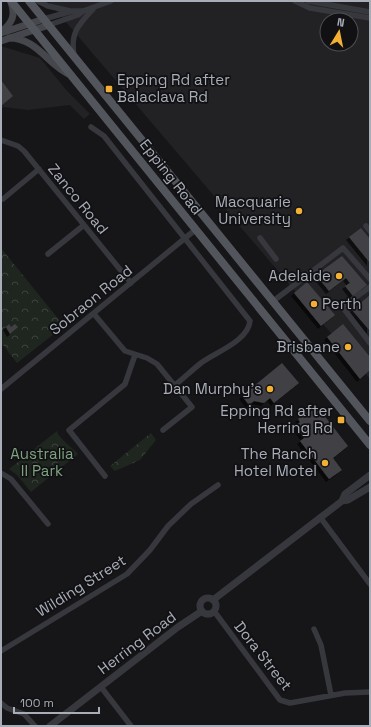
<svg xmlns="http://www.w3.org/2000/svg" width="371" height="727" font-family="'Space Grotesk',sans-serif">
	<defs>
		<pattern id="park-crowns" width="20" height="18" patternUnits="userSpaceOnUse"><rect width="20" height="18" fill="#1e261f"/><path d="M2 6a3 3 0 1 1 6 0M12 15a3 3 0 1 1 6 0" fill="none" stroke="#3c433d"/></pattern>
		<filter id="shadow"><feDropShadow dx="-3" dy="3" stdDeviation="0" flood-color="#0009"/></filter>
	</defs>
	<rect width="100%" height="100%" fill="#161618"/>
	<path fill="#222225" fill-rule="evenodd" d="M48 1H370V379ZM327 20H351V44H327Z
		M1 46 40 58 67 91 90 114 84 119 70 105 28 110 4 107 1 109Z"/>
	<path fill="url(#park-crowns)" d="M1 248 64 326 17 363 3 345 1 346Z
		M57 431C58 438 72 447 78 454L31 492 17 475 9 469Z
		M151 433 156 440 140 460 115 471 110 466Z"/>
	<path fill="#404145" filter="url(#shadow)" d="M1 80 13 96 1 106Z
		M361 228 370 239V263L349 237Z
		M342 256 367 285 353 296 345 286 350 283 346 278 329 291 316 275Z
		M307 282 335 315 321 326 294 293Z
		M370 295V331L352 310Z
		M9 324 11 327 15 324 18 327 10 334 6 327Z
		M343 324 370 357V370L360 379 327 337Z
		M282 363 299 383 274 403 270 398 264 403 254 401 249 405 242 396Z
		M316 405 348 446 333 458 342 470 329 479 300 441 304 438 295 426 300 422 298 419Z"/>
	<g fill="none" stroke-linecap="round" stroke-linejoin="round">
		<path stroke="#37383d" stroke-width="5.5" d="M38 1 48 6 70 11
			M295 1 310 8 370 18
			M308 1 370 12
			M44 19 72 11H83L111 1
			M49 25 78 15 83 11
			M74 55C70 33 79 24 93 9
			M91 127 104 136 115 150 250 321C248 341 216 352 201 363 192 370 184 378 175 385
			M1 140 18 146 24 151 131 283
			M3 199 39 169
			M366 226 370 231
			M260 238 276 259
			M48 254 84 225
			M370 287 346 304 344 309 370 343
			M272 302 343 248 370 279
			M94 314 125 351 147 358 157 364 192 407 163 430
			M1 389 195 230
			M1 473 11 479 48 524
			M105 476 69 430 125 384 135 355
			M320 517 370 584
			M214 611 280 700 290 703 345 693 370 692
			M314 629 321 645 331 695
			M1 651 127 574 150 550 168 526 191 504 218 485
			M101 687 131 726
			M1 703 7 708 24 714 35 726"/>
		<path stroke="#37383d" stroke-width="7" d="M342 501 348 500 370 487
			M200 606a8 8 0 1 1 16 0a8 8 0 1 1-16 0Z
			M213 600 342 501 345 494 370 475
			M50 726 178 627 202 611"/>
		<path stroke="#45474d" stroke-width="7" d="M1 32C12 23 16 16 11 2
			M1 33 44 19
			M9 38C38 38 48 66 71 75
			M1 41 49 25"/>
		<path stroke="#53555c" stroke-width="8" d="M11 1 370 445
			M29 1 370 421"/>
	</g>
	<g fill="#f2b134" stroke="#111113" stroke-width="1.5">
		<rect x="105" y="85" width="8" height="8" rx="2"/>
		<circle cx="299" cy="211" r="4"/>
		<circle cx="339" cy="276" r="4"/>
		<circle cx="314" cy="304" r="4"/>
		<circle cx="348" cy="347" r="4"/>
		<circle cx="270" cy="389" r="4"/>
		<rect x="337" y="416" width="8" height="8" rx="2"/>
		<circle cx="325" cy="463" r="4"/>
	</g>
	<g text-anchor="middle" stroke-width="3.5" stroke-linejoin="round" paint-order="stroke">
		<g font-size="15" fill="#a8adb8" stroke="#111113" text-anchor="end">
			<text x="117" y="85" text-anchor="start">Epping Rd after<tspan x="117" dy="17">Balaclava Rd</tspan></text>
			<text x="291" y="207">Macquarie<tspan x="291" dy="17">University</tspan></text>
			<text x="331" y="281">Adelaide</text>
			<text x="322" y="309" text-anchor="start">Perth</text>
			<text x="340" y="352">Brisbane</text>
			<text x="262" y="394">Dan Murphy's</text>
			<text x="333" y="416">Epping Rd after<tspan x="333" dy="17">Herring Rd</tspan></text>
			<text x="317" y="459">The Ranch<tspan x="317" dy="17">Hotel Motel</tspan></text>
		</g>
		<g font-size="15" fill="#a8adb8" stroke="#111113">
			<text transform="translate(171 177) rotate(52)" y="5">Epping Road</text>
			<text transform="translate(78 199) rotate(51)" y="5">Zanco Road</text>
			<text transform="translate(91 300) rotate(-39)" y="5">Sobraon Road</text>
			<text transform="translate(81 586) rotate(-32)" y="5">Wilding Street</text>
			<text transform="translate(137 643) rotate(-37)" y="5">Herring Road</text>
			<text transform="translate(263 656) rotate(52)" y="5">Dora Street</text>
		</g>
		<g font-size="15" fill="#7fa381" stroke="#111113">
			<text x="42" y="459">Australia<tspan x="42" dy="17">II Park</tspan></text>
		</g>
	</g>
	<rect width="371" height="727" fill="none" stroke="#a8adb8" stroke-width="4"/>
	<g transform="translate(339 32) rotate(10)"><circle r="19" fill="#111113" stroke="#4d4f55"/>
	<path d="M0-3L7 15L0 10L-7 15Z" fill="#f2b134"/>
	<text y="-6" font-size="11" font-weight="bold" text-anchor="middle" fill="#a8adb8">N</text>
	</g>
	<path d="M14 707v6h85v-6" fill="none" stroke="#a8adb8" stroke-width="2"/>
	<text x="20" y="707" font-size="12" fill="#a8adb8" stroke="#111113" stroke-width="3" paint-order="stroke">100 m</text>
</svg>
